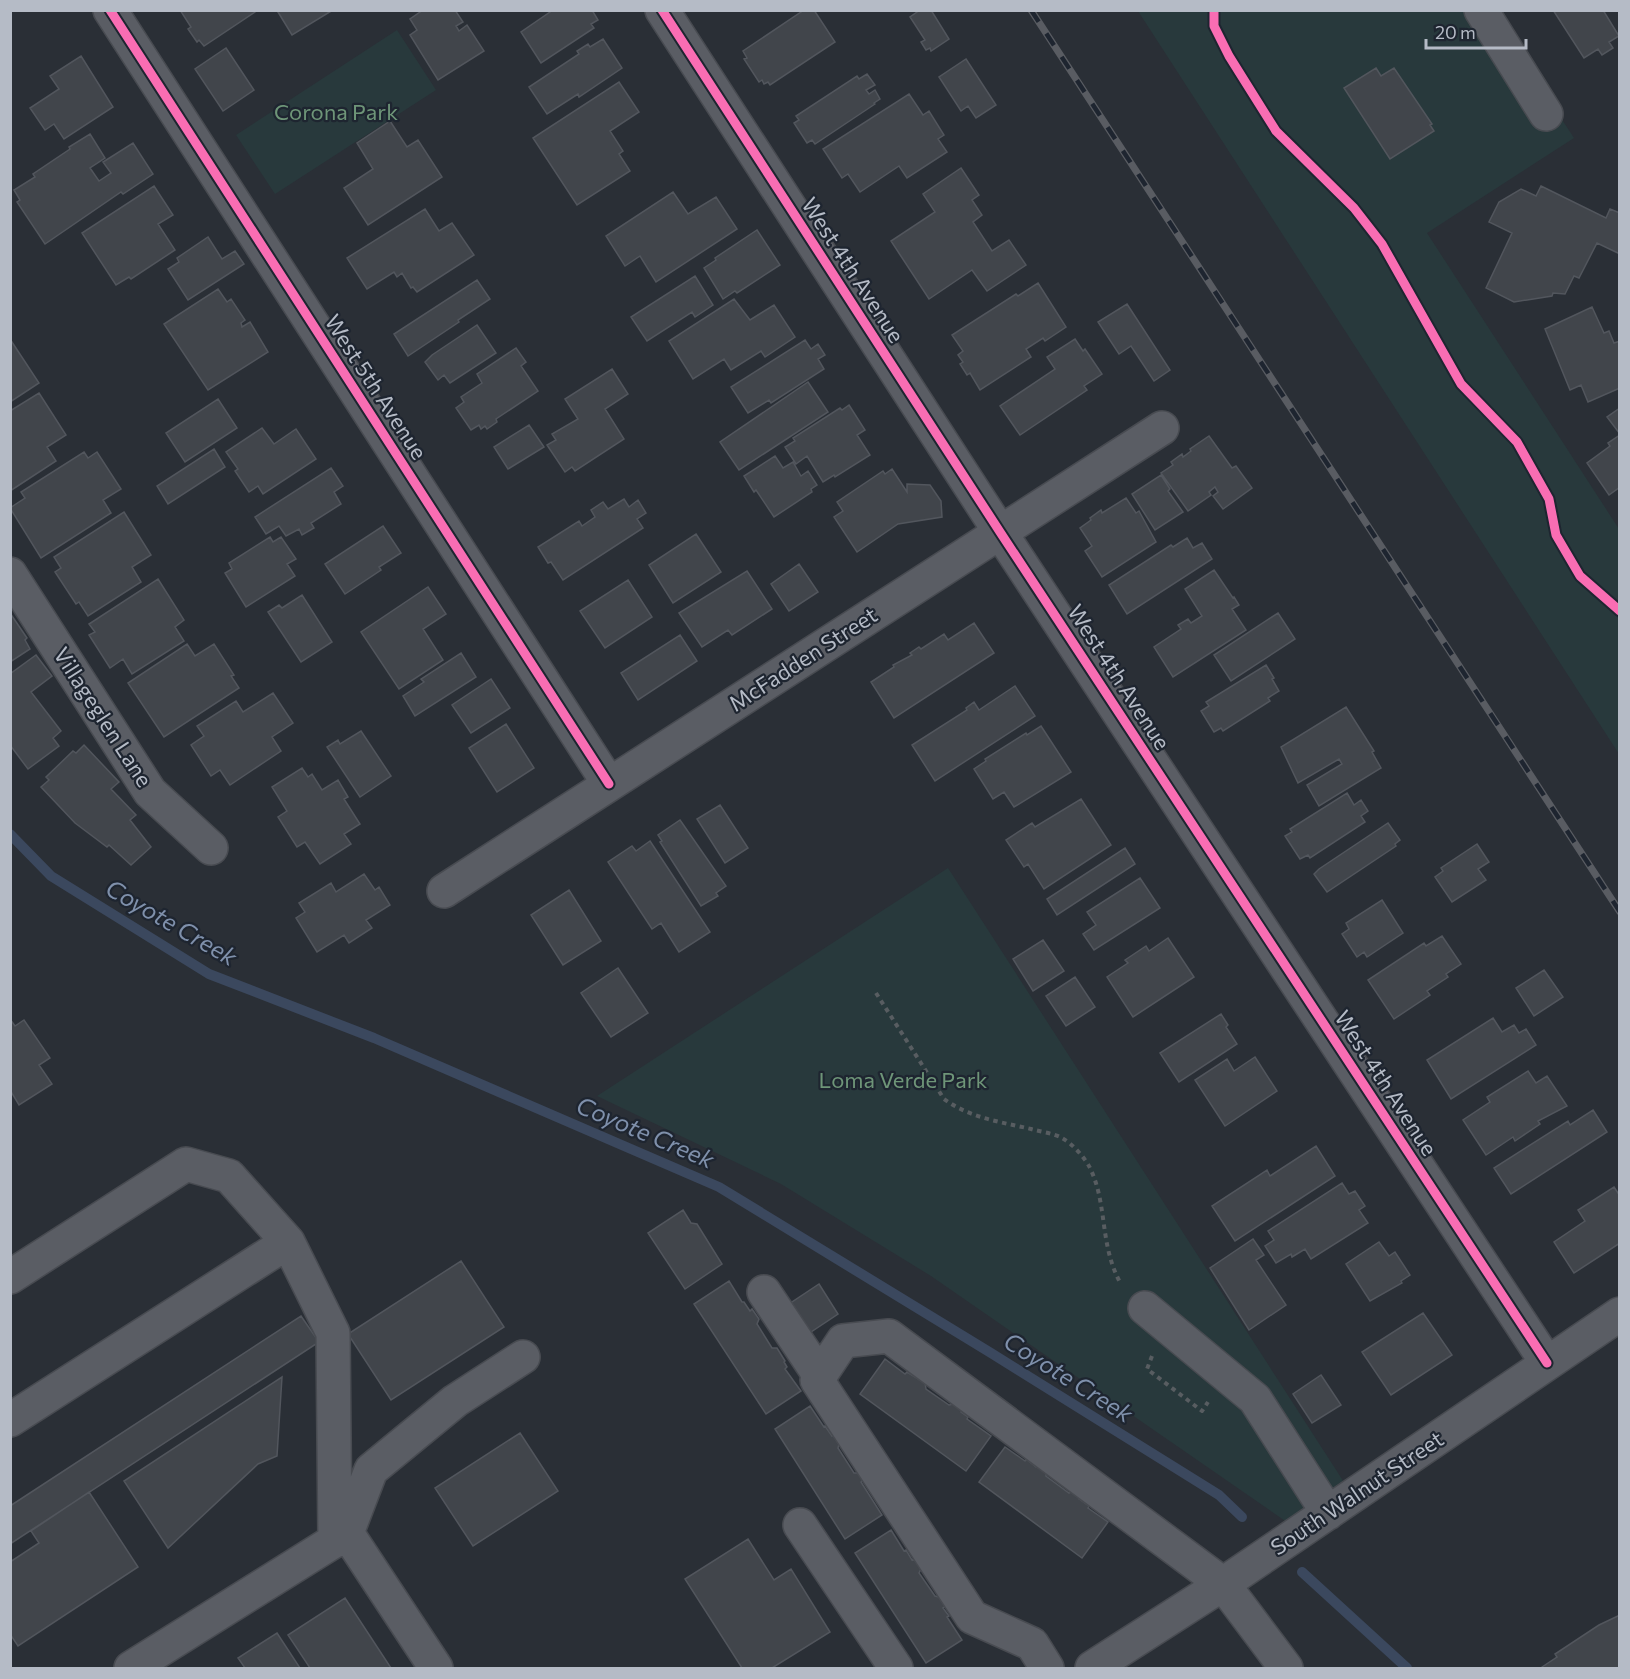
<svg xmlns="http://www.w3.org/2000/svg" width="1630" height="1679" font-family="Commissioner,sans-serif">
	<rect width="100%" height="100%" fill="#2a2f36"/>
	<path fill="#28393c" d="M1138 11H1491L1574 138 1427 233 1619 529V754Z
		M397 30 436 90 275 194 236 135Z
		M948 868 1349 1490 1294 1527 931 1276 781 1184 597 1096Z"/>
	<g fill="none" stroke-linecap="round" stroke-linejoin="round">
		<path stroke="#3b485e" stroke-width="10" d="M10 834 51 876 209 974 374 1038 719 1187 991 1353 1219 1495 1242 1517
			M1302 1572 1407 1668"/>
	</g>
	<path fill="#41454b" stroke="#52565d" stroke-width="1.5" d="M180 10H258L204 46 199 40 197 42 188 29 191 27Z
		M280 10H333L292 35 278 12Z
		M423 10H455L463 22 456 26 459 31 467 25 484 51 438 80 410 35 417 30 410 19Z
		M553 10H592L598 20 591 24 594 28 541 63 521 32Z
		M804 10H814L835 42 770 85 768 82 764 84 762 80 759 82 744 59 747 58 743 51Z
		M920 10H931L949 39 931 51 930 48 926 50 921 42 925 40 910 17Z
		M1553 10H1603L1619 36 1609 42 1613 48 1602 55 1598 49 1584 58Z
		M603 39 622 68 579 97 578 94 547 114 529 87 579 54 577 51 588 44 590 47Z
		M226 48 254 90 223 111 195 69Z
		M81 56 113 107 64 139 54 124 45 130 30 108 59 89 50 76Z
		M966 59 996 105 976 118 968 106 961 111 939 77Z
		M1376 68 1381 76 1394 68 1432 124 1430 125 1434 131 1390 159 1344 88Z
		M867 74 875 85 866 90 869 94 875 90 880 99 874 103 875 104 815 144 812 140 807 143 794 123 799 120 796 116 857 76 859 79Z
		M619 82 639 112 610 131 623 151 619 154 630 171 577 205 533 138Z
		M909 94 923 115 929 111 944 135 938 139 947 152 907 178 899 166 860 192 848 174 842 178 823 149Z
		M390 121 407 147 418 140 442 177 368 225 344 188 373 169 357 143Z
		M90 134 105 158 90 168 99 181 111 173 103 162 133 143 153 174 123 194 121 192 45 244 17 202 20 200 14 190 35 177 33 174 70 149 69 147Z
		M961 168 979 195 972 200 982 215 973 222 992 251 1009 240 1026 265 987 291 972 270 929 299 891 241 935 212 923 194Z
		M154 186 173 215 158 224 175 250 131 279 129 277 116 285 82 233Z
		M1541 186 1606 218 1610 209 1620 213V254L1597 243 1579 278 1574 276 1565 294 1553 293 1552 296 1514 302 1486 288 1512 233 1489 222 1499 202 1521 189 1536 196Z
		M673 192 688 214 716 197 737 229 656 282 640 256 625 266 606 236Z
		M425 209 439 231 452 223 474 255 417 292 413 287 411 288 402 273 397 277 394 272 367 289 347 258Z
		M757 230 780 265 737 293 735 291 723 299 704 268 716 260 715 258Z
		M208 237 222 259 235 251 244 264 188 300 168 269 179 262 177 258Z
		M695 276 713 305 695 317 692 312 647 341 631 317Z
		M477 280 490 299 458 320 459 322 408 356 394 334Z
		M1038 283 1066 327 1045 341 1043 338 1026 349 1031 357 980 390 970 373 967 375 960 364 963 362 958 355 963 351 952 335 1016 294 1018 296Z
		M218 289 227 302 231 299 245 320 241 323 242 327 250 322 268 352 208 390 164 324Z
		M734 299 750 320 774 305 795 337 765 357 761 351 731 370 724 359 693 379 669 341Z
		M1127 304 1170 370 1154 381 1131 346 1119 354 1098 322Z
		M1592 307 1604 333 1609 331 1614 343 1620 341V388L1588 402 1581 385 1570 390 1545 329Z
		M477 325 496 353 450 383 444 375 438 380 425 362 432 355Z
		M10 339 39 383 10 402Z
		M1075 339 1083 351 1085 349 1102 374 1084 386 1087 390 1020 435 1000 406 1055 369 1047 357Z
		M805 340 811 349 818 344 825 355 818 359 824 369 771 403 769 400 748 413 731 387Z
		M516 348 526 362 521 366 538 391 496 419 497 422 487 429 485 426 481 429 479 425 471 430 456 408 464 402 461 397 482 383 477 374Z
		M612 369 628 394 605 409 624 439 575 471 572 467 565 472 547 445 556 440 552 434 578 419 565 399Z
		M808 382 828 412 739 470 720 442Z
		M39 393 66 435 47 447 56 461 10 491V411Z
		M218 399 237 428 185 462 166 433Z
		M849 405 865 430 857 435 870 455 835 477 834 475 823 482 807 456 796 464 785 447 795 441 793 438 840 408 842 410Z
		M1620 408V434L1607 417Z
		M529 425 544 447 508 469 494 447Z
		M262 428 274 444 296 429 316 459 263 494 258 486 249 492 235 471 238 469 226 452Z
		M1620 435V487L1609 495 1587 463 1610 446 1608 443Z
		M1209 436 1232 468 1236 466 1252 488 1223 509 1213 496 1218 492 1215 487 1209 492 1211 495 1188 511 1161 473 1173 465 1171 462 1182 454 1183 457 1191 451 1190 449Z
		M214 449 225 467 168 504 157 486Z
		M84 452 88 458 97 452 121 489 103 500 111 513 41 558 10 508 25 498 21 492Z
		M775 456 783 468 793 462 801 476 808 471 817 485 811 489 812 492 774 517 756 490 754 492 744 476Z
		M331 468 343 486 334 492 341 504 311 523 314 528 302 535 299 529 286 536 279 526 266 534 255 517Z
		M892 469 907 492V484L930 485 941 501 942 517 898 524 857 552 834 517 843 511 837 502 883 471 885 474Z
		M1161 475 1170 489 1168 491 1183 512 1155 530 1132 494Z
		M1126 498 1136 513 1139 511 1156 542 1102 577 1085 551 1092 546 1080 528 1091 520 1090 518 1101 510 1102 513Z
		M624 499 629 507 638 500 646 513 637 519 643 528 563 580 551 562 548 563 538 547 579 521 582 526 595 517 591 510 603 502 608 509Z
		M124 512 151 555 132 567 141 582 88 616 79 602 76 604 55 572 61 568 54 557Z
		M383 526 401 553 379 567 381 570 345 594 325 564Z
		M696 534 721 572 673 603 649 565Z
		M270 537 273 542 281 537 296 559 287 564 295 576 246 607 225 573 232 569 229 563Z
		M1187 538 1193 548 1202 543 1212 559 1127 614 1109 585 1171 545 1173 547Z
		M799 564 818 592 789 611 771 584Z
		M1214 570 1233 598 1234 597 1239 605 1232 609 1246 630 1173 677 1154 647 1181 629 1178 625 1188 619 1191 623 1202 616 1185 589Z
		M747 571 772 609 732 635 728 630 702 647 679 613Z
		M158 579 184 620 175 627 184 641 132 674 123 659 110 668 89 635 95 632 89 624Z
		M628 580 652 617 605 648 580 611Z
		M428 587 446 614 423 629 443 660 399 689 361 632Z
		M302 595 332 642 301 662 268 612 279 605 282 608Z
		M10 613 27 638 25 640 30 649 10 662Z
		M1278 613 1295 639 1231 681 1214 655Z
		M974 623 994 653 894 718 871 682 894 667 893 665 912 655 910 653 919 647 921 649 944 634 948 640Z
		M680 635 697 661 638 700 621 673Z
		M187 644 195 656 214 644 234 675 231 676 239 688 164 737 128 683Z
		M461 653 476 677 415 716 403 696 424 682 421 679Z
		M36 655 52 676 31 692 61 731 53 738 59 746 28 769 10 745V674Z
		M1266 665 1274 678 1272 679 1279 691 1268 698 1270 701 1223 731 1221 728 1214 732 1201 711 1209 706 1206 702Z
		M491 679 510 708 471 733 452 705Z
		M1015 686 1035 716 935 781 912 745 967 710 966 708 974 702 979 710Z
		M273 693 293 723 272 737 281 751 230 785 220 770 211 776 191 745 204 736 197 726 236 701 243 712Z
		M1346 707 1374 751 1372 752 1381 768 1319 806 1307 785 1342 764 1339 759 1298 783 1281 747Z
		M506 724 534 768 497 792 469 748Z
		M1041 726 1071 772 1014 807 1004 792 993 799 974 769 986 761 985 759 1026 733 1027 735Z
		M361 731 391 776 360 797 327 747 338 740 340 744Z
		M84 745 119 782 111 789 136 815 130 820 151 847 131 865 109 845 107 847 75 823 41 787 49 780 46 777 73 751 76 753Z
		M302 768 308 777 312 774 322 790 338 780 348 797 344 799 360 824 344 834 351 844 320 864 305 842 297 847 278 817 287 811 272 787Z
		M1347 793 1354 805 1361 800 1368 811 1361 816 1365 822 1310 858 1308 855 1300 859 1285 836 1292 832 1290 829Z
		M1081 799 1111 845 1044 889 1028 864 1024 867 1006 840 1032 823 1035 827Z
		M720 805 748 848 725 863 697 819Z
		M680 820 726 886 716 893 718 896 701 906 660 842 662 841 658 835Z
		M1388 823 1400 840 1395 844 1396 846 1327 892 1314 874 1319 869Z
		M650 841 710 932 679 952 661 923 652 929 608 862 632 846 636 851Z
		M1477 844 1489 862 1478 869 1486 880 1452 902 1435 877 1443 871 1441 868Z
		M1125 848 1135 864 1057 915 1047 899Z
		M364 874 375 890 379 887 390 905 366 920 372 928 349 943 344 935 317 952 296 918 305 912 299 903 331 883 336 892Z
		M1140 878 1160 908 1094 950 1083 934 1096 925 1087 912Z
		M569 890 601 941 563 965 531 915Z
		M1382 900 1403 933 1367 957 1364 952 1357 957 1342 934 1349 929 1346 923Z
		M1442 936 1461 964 1446 974 1448 977 1427 991 1430 995 1394 1019 1368 980 1424 943 1426 946Z
		M1168 938 1194 977 1133 1017 1107 977 1128 963 1125 960 1146 946 1149 951Z
		M1043 940 1064 971 1033 991 1013 959Z
		M618 968 648 1013 611 1037 581 993Z
		M1544 970 1563 997 1534 1016 1516 988Z
		M1075 977 1095 1007 1066 1026 1046 996Z
		M1221 1014 1228 1025 1226 1027 1237 1044 1179 1082 1160 1053Z
		M1493 1018 1502 1032 1514 1025 1519 1033 1526 1029 1536 1045 1451 1099 1427 1060Z
		M10 1019 15 1026 24 1020 50 1058 39 1065 52 1084 19 1105 10 1090Z
		M1255 1057 1277 1091 1225 1126 1195 1080 1227 1059 1234 1071Z
		M1528 1071 1536 1083 1547 1076 1567 1106 1538 1121 1540 1124 1515 1141 1513 1137 1486 1155 1463 1120 1490 1102 1487 1097Z
		M1593 1110 1607 1132 1511 1194 1494 1168 1568 1121 1570 1125Z
		M1316 1146 1335 1176 1235 1241 1212 1206 1267 1170 1270 1176Z
		M1342 1183 1349 1194 1355 1191 1365 1206 1359 1210 1368 1223 1311 1259 1305 1249 1292 1257 1291 1254 1276 1263 1265 1246 1274 1240 1268 1231Z
		M1614 1187 1620 1196V1243L1574 1273 1554 1242 1585 1221 1578 1210Z
		M683 1210 691 1223 697 1224 722 1264 685 1289 648 1233Z
		M1253 1239 1264 1255 1256 1260 1286 1305 1249 1330 1210 1268Z
		M1379 1242 1389 1256 1395 1252 1410 1275 1401 1281 1402 1283 1370 1301 1346 1264Z
		M461 1261 504 1327 391 1400 348 1334Z
		M729 1281 742 1302H744L750 1311 752 1309 759 1319 757 1324 772 1348H777L785 1361 784 1362 787 1367 785 1369 801 1391 766 1414 694 1304Z
		M819 1284 838 1314 808 1334 789 1304Z
		M1423 1313 1452 1355 1391 1395 1362 1352Z
		M301 1316 319 1342 10 1544V1506Z
		M885 1359 905 1374 907 1372 925 1383 926 1389 949 1405 954 1404 962 1410 961 1412 968 1417 967 1419 991 1436 966 1471 860 1394Z
		M1321 1375 1341 1405 1312 1423 1293 1394Z
		M282 1377 277 1456 258 1464 168 1548 124 1481Z
		M810 1406 824 1427 825 1426 832 1436 833 1435 839 1444 838 1448 854 1473H858L863 1480 861 1482 882 1515 845 1539 775 1429Z
		M520 1433 558 1491 473 1546 435 1488Z
		M1005 1447 1025 1461 1026 1459 1036 1467 1038 1465 1046 1471V1476L1069 1493 1073 1491 1081 1497 1079 1499 1089 1506 1088 1508 1108 1522 1082 1558 979 1482Z
		M89 1492 138 1567 18 1646 10 1634V1562L39 1543 31 1531Z
		M891 1530 904 1551 906 1550 912 1560 914 1559 921 1569 919 1573 935 1596 939 1597 946 1606 943 1608 949 1616 947 1617 962 1640 926 1663 855 1553Z
		M748 1539 774 1580 791 1569 830 1632 772 1668H742L685 1579Z
		M345 1598 391 1668H310L288 1635Z
		M1620 1615V1668H1543L1542 1667 1557 1657 1555 1654 1599 1625Z
		M277 1633 300 1668H245L238 1658Z"/>
	<g fill="none" stroke-linecap="round" stroke-linejoin="round">
		<g stroke="#484b51" stroke-width="36">
			<path id="minor" d="M110 10 609 784
				M662 10 1000 532 1547 1363
				M1481 10 1546 114
				M10 574 150 792 211 848
				M444 891 1162 428
				M288 1242 333 1333 335 1541
				M10 1277 186 1164 229 1176 288 1242 10 1420
				M764 1292 820 1376
				M1145 1308 1255 1399 1328 1513
				M800 1525 896 1668
				M347 1533 371 1470 455 1401 523 1357
				M131 1668 347 1533 436 1668
				M1047 1668 1032 1644 972 1617 817 1380 843 1341 889 1336 1223 1584 1286 1668
				M1092 1668 1223 1584 1620 1314"/>
		</g>
		<path stroke="#585d61" stroke-width="4" stroke-dasharray="4.5 4.5" stroke-linecap="butt" d="M876 993 944 1099C970 1118 1001 1122 1031 1129 1041 1132 1053 1133 1062 1138 1073 1144 1085 1158 1090 1168 1108 1205 1099 1245 1121 1284
			M1152 1356 1147 1369 1202 1411 1208 1402"/>
		<use href="#minor" stroke="#5a5d64" stroke-width="33"/>
		<g stroke="#595c62" stroke-width="7">
			<path id="rail" d="M1031 10 1620 912"/>
		</g>
		<use href="#rail" stroke="#1e2530" stroke-width="4.5" stroke-dasharray="14" stroke-linecap="butt"/>
		<g stroke="#1e2530" stroke-width="13">
			<path id="cycleway" d="M110 10 609 784
				M662 10 1000 532 1547 1363
				M1214 10V26L1229 56 1276 131 1354 208 1382 244 1461 384 1517 442 1549 499 1556 535 1580 576 1620 611"/>
		</g>
		<use href="#cycleway" stroke="#f96db3" stroke-width="9"/>
	</g>
	<g text-anchor="middle" stroke-width="4.5" stroke-linejoin="round" paint-order="stroke">
		<g font-size="22" fill="#6e9578" stroke="#1e2530">
			<text x="336" y="120">Corona Park</text>
			<text x="903" y="1088">Loma Verde Park</text>
		</g>
		<g font-size="22" fill="#b5bbc6" stroke="#1e2530">
			<text transform="translate(853 270) rotate(57)" y="8">West 4th Avenue</text>
			<text transform="translate(376 387) rotate(57)" y="8">West 5th Avenue</text>
			<text transform="translate(803 659) rotate(-33)" y="8">McFadden Street</text>
			<text transform="translate(1119 677) rotate(57)" y="8">West 4th Avenue</text>
			<text transform="translate(103 717) rotate(57)" y="8">Villageglen Lane</text>
			<text transform="translate(1386 1083) rotate(57)" y="8">West 4th Avenue</text>
			<text transform="translate(1357 1493) rotate(-34)" y="8">South Walnut Street</text>
		</g>
		<g font-size="24" font-style="italic" fill="#7f90ab" stroke="#1e2530">
			<text transform="translate(171 923) rotate(30)" y="8">Coyote Creek</text>
			<text transform="translate(645 1133) rotate(23)" y="8">Coyote Creek</text>
			<text transform="translate(1068 1378) rotate(32)" y="8">Coyote Creek</text>
		</g>
	</g>
	<rect width="1630" height="1679" fill="none" stroke="#b5bbc6" stroke-width="24"/>
	<path d="M1426 39v9h100v-9" fill="none" stroke="#b5bbc6" stroke-width="3"/>
	<text x="1435" y="39" font-size="18" fill="#b5bbc6" stroke="#1e2530" stroke-width="4.5" paint-order="stroke">20 m</text>
</svg>
